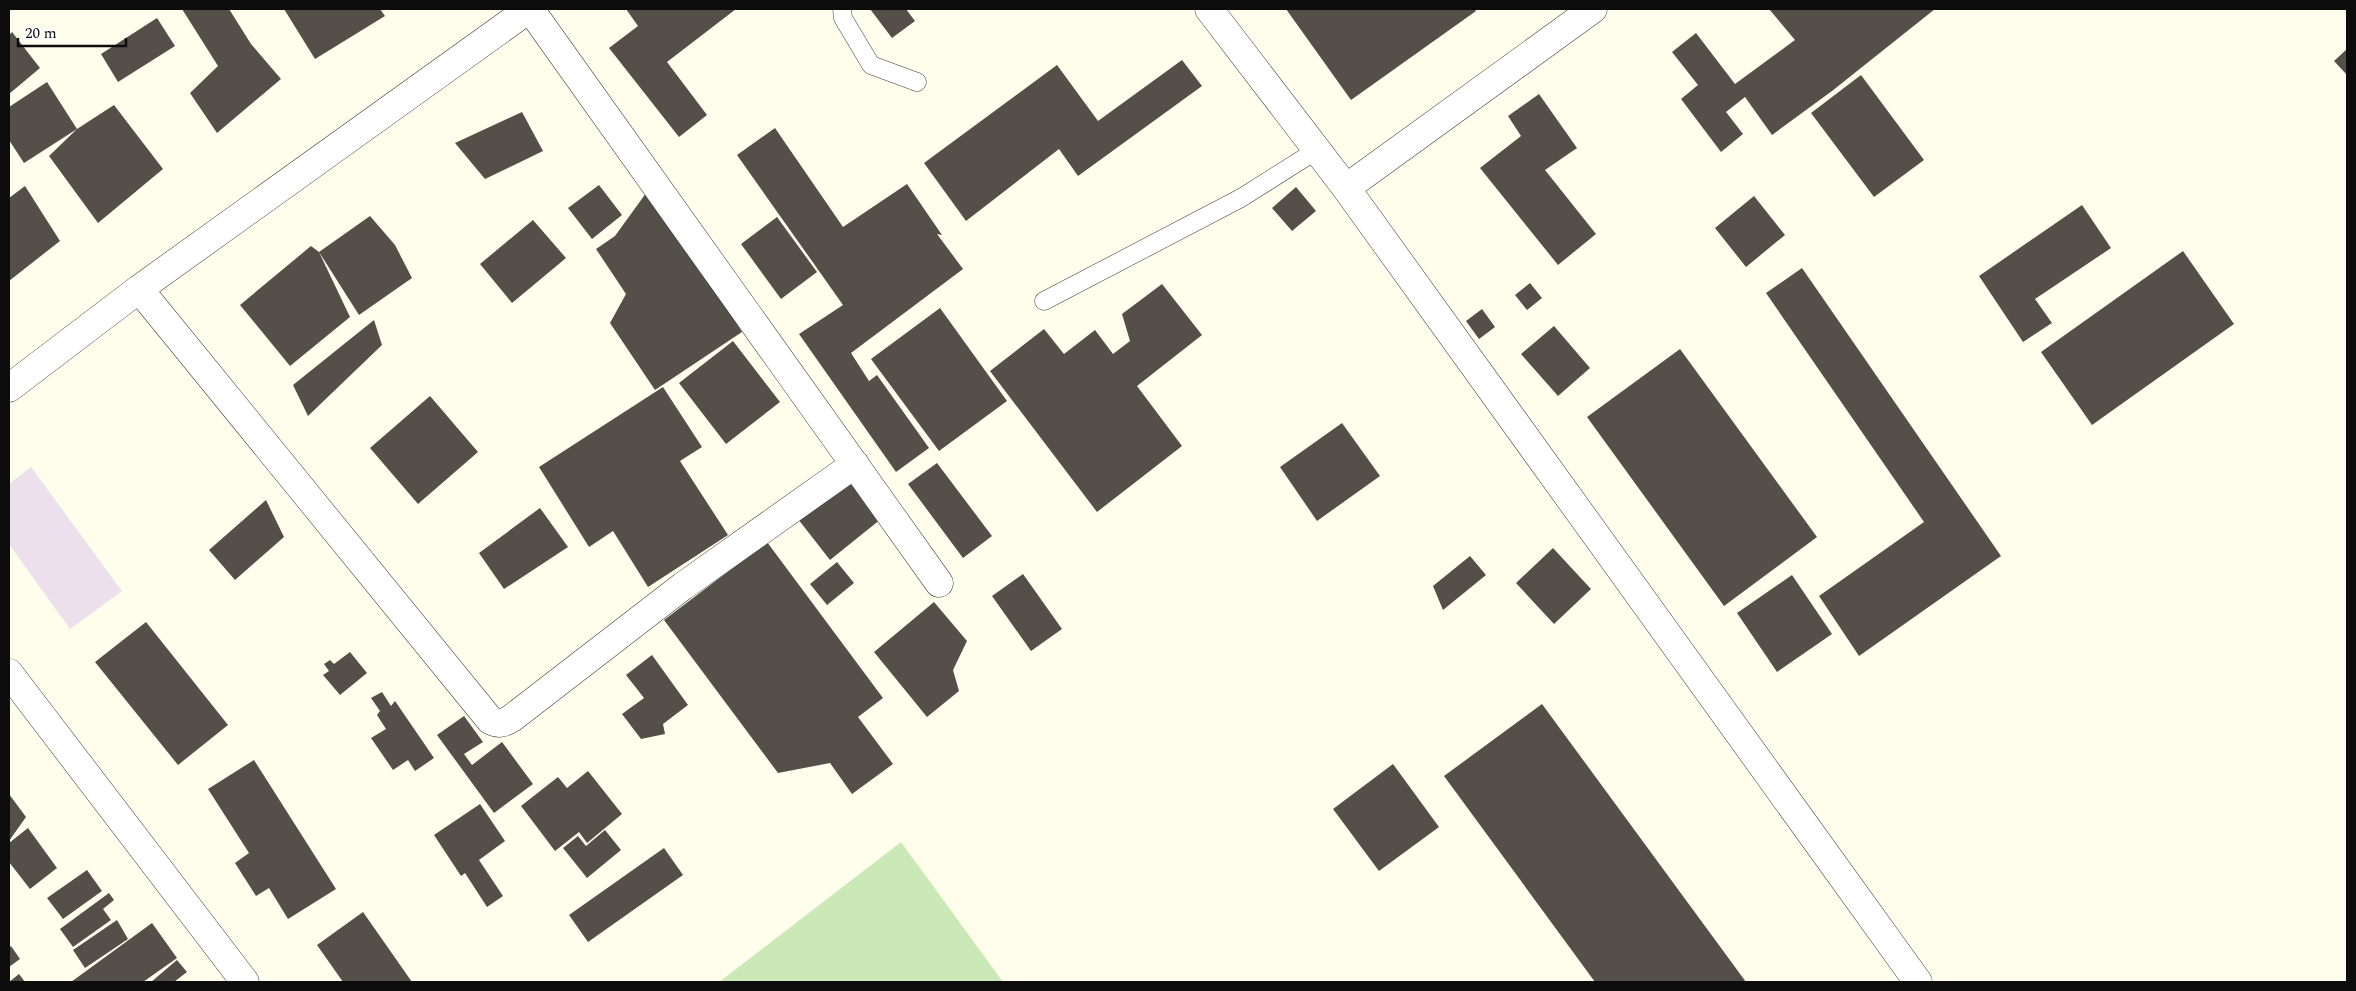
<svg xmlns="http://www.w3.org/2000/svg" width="2356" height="991" font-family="Spectral,serif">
	<rect width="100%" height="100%" fill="#fffdec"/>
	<path fill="#ebe0eb" d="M31 467 122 591 70 629 9 544V484Z"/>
	<path fill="#cae9b6" d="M901 842 1003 982H719Z"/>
	<path fill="#554f49" d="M182 9H229L251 44 281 79 217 133 190 93 218 66Z
		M284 9H380L385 16 315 59Z
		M626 9H736L667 62 707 115 679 137 609 48 638 26Z
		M870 9H906L915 21 892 38Z
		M1286 9H1474L1476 11 1351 100Z
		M1769 9 1822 10 1935 9 1832 91 1772 135 1745 97 1726 112 1743 134 1721 152 1681 99 1698 85 1672 52 1696 33 1735 84 1795 40Z
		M157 18 175 46 118 82 101 54Z
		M12 32 40 68 9 94V35Z
		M2347 49V75L2334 61Z
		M1182 60 1202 86 1078 176 1059 149 966 221 924 163 1057 65 1098 121Z
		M1861 75 1924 160 1874 197 1811 113Z
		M47 82 77 129 114 105 163 169 98 223 49 156 77 129 24 163 9 140V107Z
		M1539 94 1577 148 1545 170 1596 234 1558 265 1480 168 1521 136 1508 116Z
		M522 112 543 151 485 179 455 143Z
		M775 128 843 227 907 184 942 235 937 234 963 269 851 353 869 381 877 375 929 448 896 472 799 334 843 305 737 155Z
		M599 185 622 215 592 239 568 208Z
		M25 186 60 241 9 281V198Z
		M1296 187 1316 211 1292 231 1272 208Z
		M649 189 742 332 655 390 610 323 626 294 596 249 615 236Z
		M1754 196 1785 235 1746 267 1715 228Z
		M2082 205 2111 248 2035 299 2052 323 2023 342 1979 276Z
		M370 216 395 245 412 278 359 315 319 252Z
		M777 217 817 272 781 299 741 244Z
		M533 220 566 258 512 303 480 264Z
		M311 246 319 252 350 317 290 366 240 305Z
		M2183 251 2234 324 2092 425 2041 352Z
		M1802 268 2001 556 1859 656 1819 596 1924 522 1766 293Z
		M1530 283 1542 298 1527 310 1515 295Z
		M1162 284 1202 335 1137 386 1182 446 1097 512 990 371 1044 329 1064 354 1095 330 1113 354 1130 341 1122 314Z
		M940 308 1007 401 939 451 871 359Z
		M1482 309 1495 327 1479 339 1466 321Z
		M374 320 382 345 308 416 293 385Z
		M1554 326 1590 368 1558 396 1521 354Z
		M733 341 780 402 726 444 679 383Z
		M1680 349 1817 537 1724 606 1587 417Z
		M663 387 702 447 680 461 728 535 648 587 613 531 589 547 539 467Z
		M430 396 478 452 418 504 370 448Z
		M1342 423 1380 476 1317 521 1280 467Z
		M937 463 992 536 963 558 908 484Z
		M850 478 881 519 830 560 798 519Z
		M266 500 284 537 235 580 209 550Z
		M540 508 568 547 504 589 479 553Z
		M767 542 883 698 858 717 893 764 852 794 830 763 778 773 664 620Z
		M1553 548 1591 589 1554 624 1516 583Z
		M1470 556 1486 575 1443 610 1433 586Z
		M837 562 854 583 827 605 810 584Z
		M1023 574 1062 629 1031 651 992 596Z
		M1792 575 1832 634 1777 672 1737 613Z
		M934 602 967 641 953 670 959 691 927 717 874 652Z
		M146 622 228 725 178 765 95 662Z
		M350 652 367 673 340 695 323 675 329 671 324 664 330 660 334 664Z
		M652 655 688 705 663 724 665 734 641 739 622 714 644 698 626 675Z
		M382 692 391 706 395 701 434 758 415 771 408 760 393 770 371 738 386 729 377 715 380 711 371 698Z
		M1542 704 1746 982H1595L1444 776Z
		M464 716 483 742 464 754 472 765 502 742 533 784 494 813 437 735Z
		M254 760 336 889 288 919 269 888 256 896 235 863 249 853 208 789Z
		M1393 764 1439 827 1379 871 1333 809Z
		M588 771 622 814 587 843 579 832 555 851 521 806 558 777 567 788Z
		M9 794 26 817 9 841Z
		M480 804 505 841 479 860 503 896 487 907 465 873 461 876 434 835Z
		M28 828 57 868 30 889 9 862V843Z
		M605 830 621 850 587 878 563 848 578 836 586 846Z
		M664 848 683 875 588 942 569 915Z
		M87 870 102 891 63 919 47 898Z
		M109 893 114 900 103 909 111 920 73 947 60 929Z
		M363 912 412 982H343L317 945Z
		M117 920 128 939 85 968 73 950Z
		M152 923 177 958 143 982H71Z
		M11 946 20 959 9 967V948Z
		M177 960 187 972 174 982H151Z
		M19 974 25 982H9Z"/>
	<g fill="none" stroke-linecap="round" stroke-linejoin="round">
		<g stroke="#3f3f3f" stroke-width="19">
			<path id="service" d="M842 9 843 18 871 65 917 82
				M1044 301 1241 198 1317 150"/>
		</g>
		<g stroke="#3f3f3f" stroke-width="29">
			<path id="minor" d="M530 9 939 583
				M1209 9 1346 188 1918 982
				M1346 188 1593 9
				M139 289 490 720C499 725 504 723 512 718L683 586 855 464
				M9 388 139 289 529 9"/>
		</g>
		<g stroke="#3f3f3f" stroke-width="29">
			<path id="tertiary" d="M9 673 245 982"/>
		</g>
		<use href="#service" stroke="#fff" stroke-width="18"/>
		<use href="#minor" stroke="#fff" stroke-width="28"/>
		<use href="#tertiary" stroke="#fff" stroke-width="28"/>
	</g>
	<rect width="2356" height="991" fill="none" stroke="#0c0c0c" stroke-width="20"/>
	<path d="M18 38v8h108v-8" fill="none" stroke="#0c0c0c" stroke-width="2.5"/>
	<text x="25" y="38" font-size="15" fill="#0c0c0c" stroke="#ffffff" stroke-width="4" paint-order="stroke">20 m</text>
</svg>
